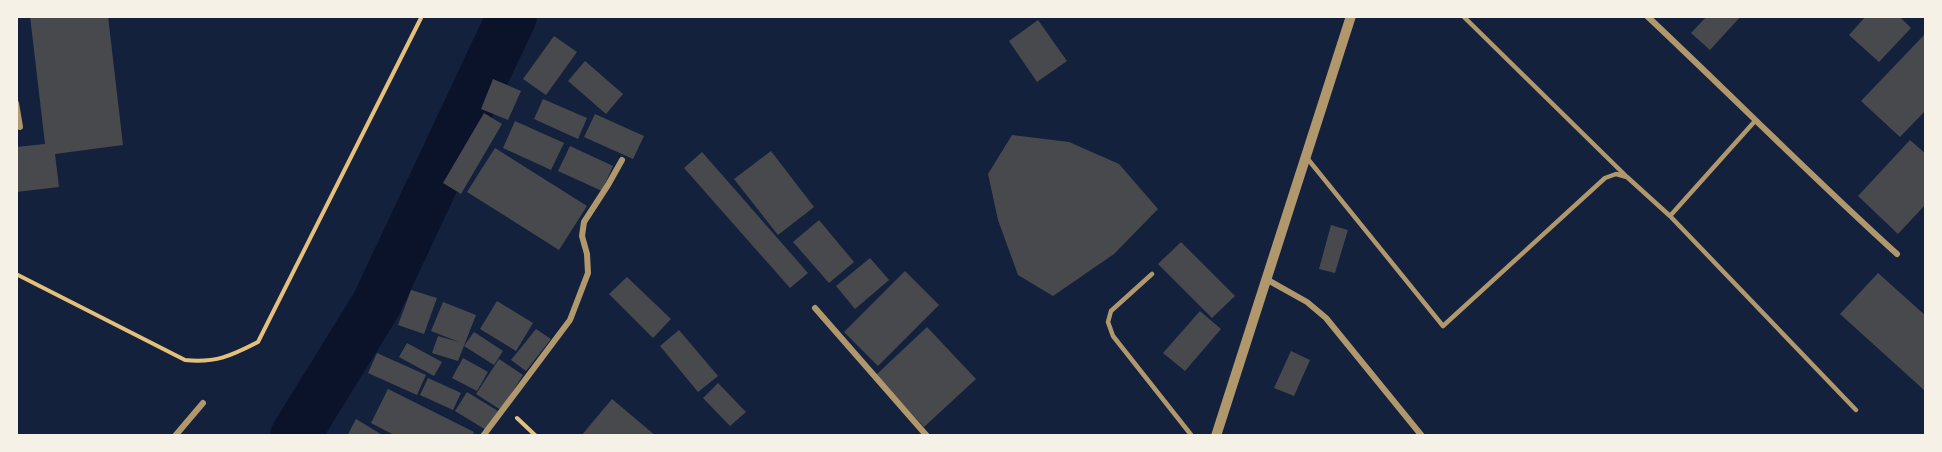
<svg xmlns="http://www.w3.org/2000/svg" width="1942" height="452" font-family="Spectral,serif">
	<rect width="100%" height="100%" fill="#14213d"/>
	<g fill="none" stroke-linecap="round" stroke-linejoin="round">
		<path stroke="#0b132b" stroke-width="50" d="M295 436 376 305 512 16"/>
	</g>
	<path fill="#48494c" d="M30 16H108L123 145 55 154 59 187 16 192V147L45 144Z
		M1707 16H1741L1710 50 1691 33Z
		M1866 16H1899L1911 28 1879 62 1849 35Z
		M1038 20 1067 61 1037 82 1009 41Z
		M1926 33V110L1900 137 1861 101Z
		M554 36 577 52 546 95 523 79Z
		M585 61 623 94 606 114 568 81Z
		M493 79 521 91 508 120 481 109Z
		M543 99 587 118 578 139 534 119Z
		M484 113 502 124 461 194 443 183Z
		M595 114 644 136 633 159 584 137Z
		M515 121 564 143 551 170 503 148Z
		M1012 135 1069 142 1119 164 1158 209 1114 254 1053 296 1018 275 998 220 988 174Z
		M1910 140 1926 154V204L1898 234 1858 196Z
		M570 146 613 166 602 191 558 171Z
		M495 148 587 206 559 250 467 192Z
		M771 151 814 207 778 235 734 179Z
		M702 152 808 273 790 288 684 168Z
		M819 220 854 262 829 283 793 242Z
		M1331 225 1348 230 1335 273 1319 269Z
		M1181 242 1235 296 1212 318 1158 264Z
		M870 258 889 280 855 309 836 286Z
		M905 271 939 305 878 366 844 332Z
		M1878 273 1926 316V388L1924 390 1840 314Z
		M627 277 671 319 653 338 609 294Z
		M411 290 437 298 424 334 398 325Z
		M497 301 533 323 516 351 480 329Z
		M443 302 476 315 458 361 432 353 438 336 459 342 431 331Z
		M1200 311 1221 329 1185 371 1163 353Z
		M927 327 976 379 924 427 876 375Z
		M536 329 551 339 526 371 511 360Z
		M679 330 718 376 698 392 660 346Z
		M474 332 503 351 494 365 464 346Z
		M407 343 442 362 434 376 399 357Z
		M1291 351 1310 360 1294 396 1274 388Z
		M377 353 426 375 417 395 368 373Z
		M463 358 488 372 477 391 452 378Z
		M499 359 523 375 501 410 476 394Z
		M428 378 461 393 453 410 420 395Z
		M718 383 746 412 730 426 703 398Z
		M388 389 474 432 472 436H396L371 423Z
		M467 392 498 411 486 430 455 411Z
		M612 399 656 436H581Z
		M356 419 384 436H347Z"/>
	<g fill="none" stroke-linecap="round" stroke-linejoin="round">
		<path stroke="#e5c07b" stroke-width="4" d="M16 274 185 360C216 363 231 356 258 342L422 16
			M517 418 536 436"/>
		<path stroke="#b1986c" stroke-width="4.5" d="M1463 16 1625 175
			M1755 121 1670 216 1856 410
			M1307 158 1443 326 1605 178 1616 174 1627 177 1670 216
			M1152 274 1111 311 1108 322 1113 336 1192 436"/>
		<path stroke="#b1986c" stroke-width="6" d="M1647 16C1731 95 1812 177 1897 254
			M16 103 20 127
			M1266 279 1307 302 1326 318 1422 436
			M815 308 927 436
			M175 436 203 403
			M483 436 570 320 588 273 587 254 582 236 584 222 608 185 622 160"/>
		<path stroke="#b1986c" stroke-width="10" d="M1216 436 1351 16"/>
	</g>
	<rect width="1942" height="452" fill="none" stroke="#f6f1e7" stroke-width="36"/>
</svg>
